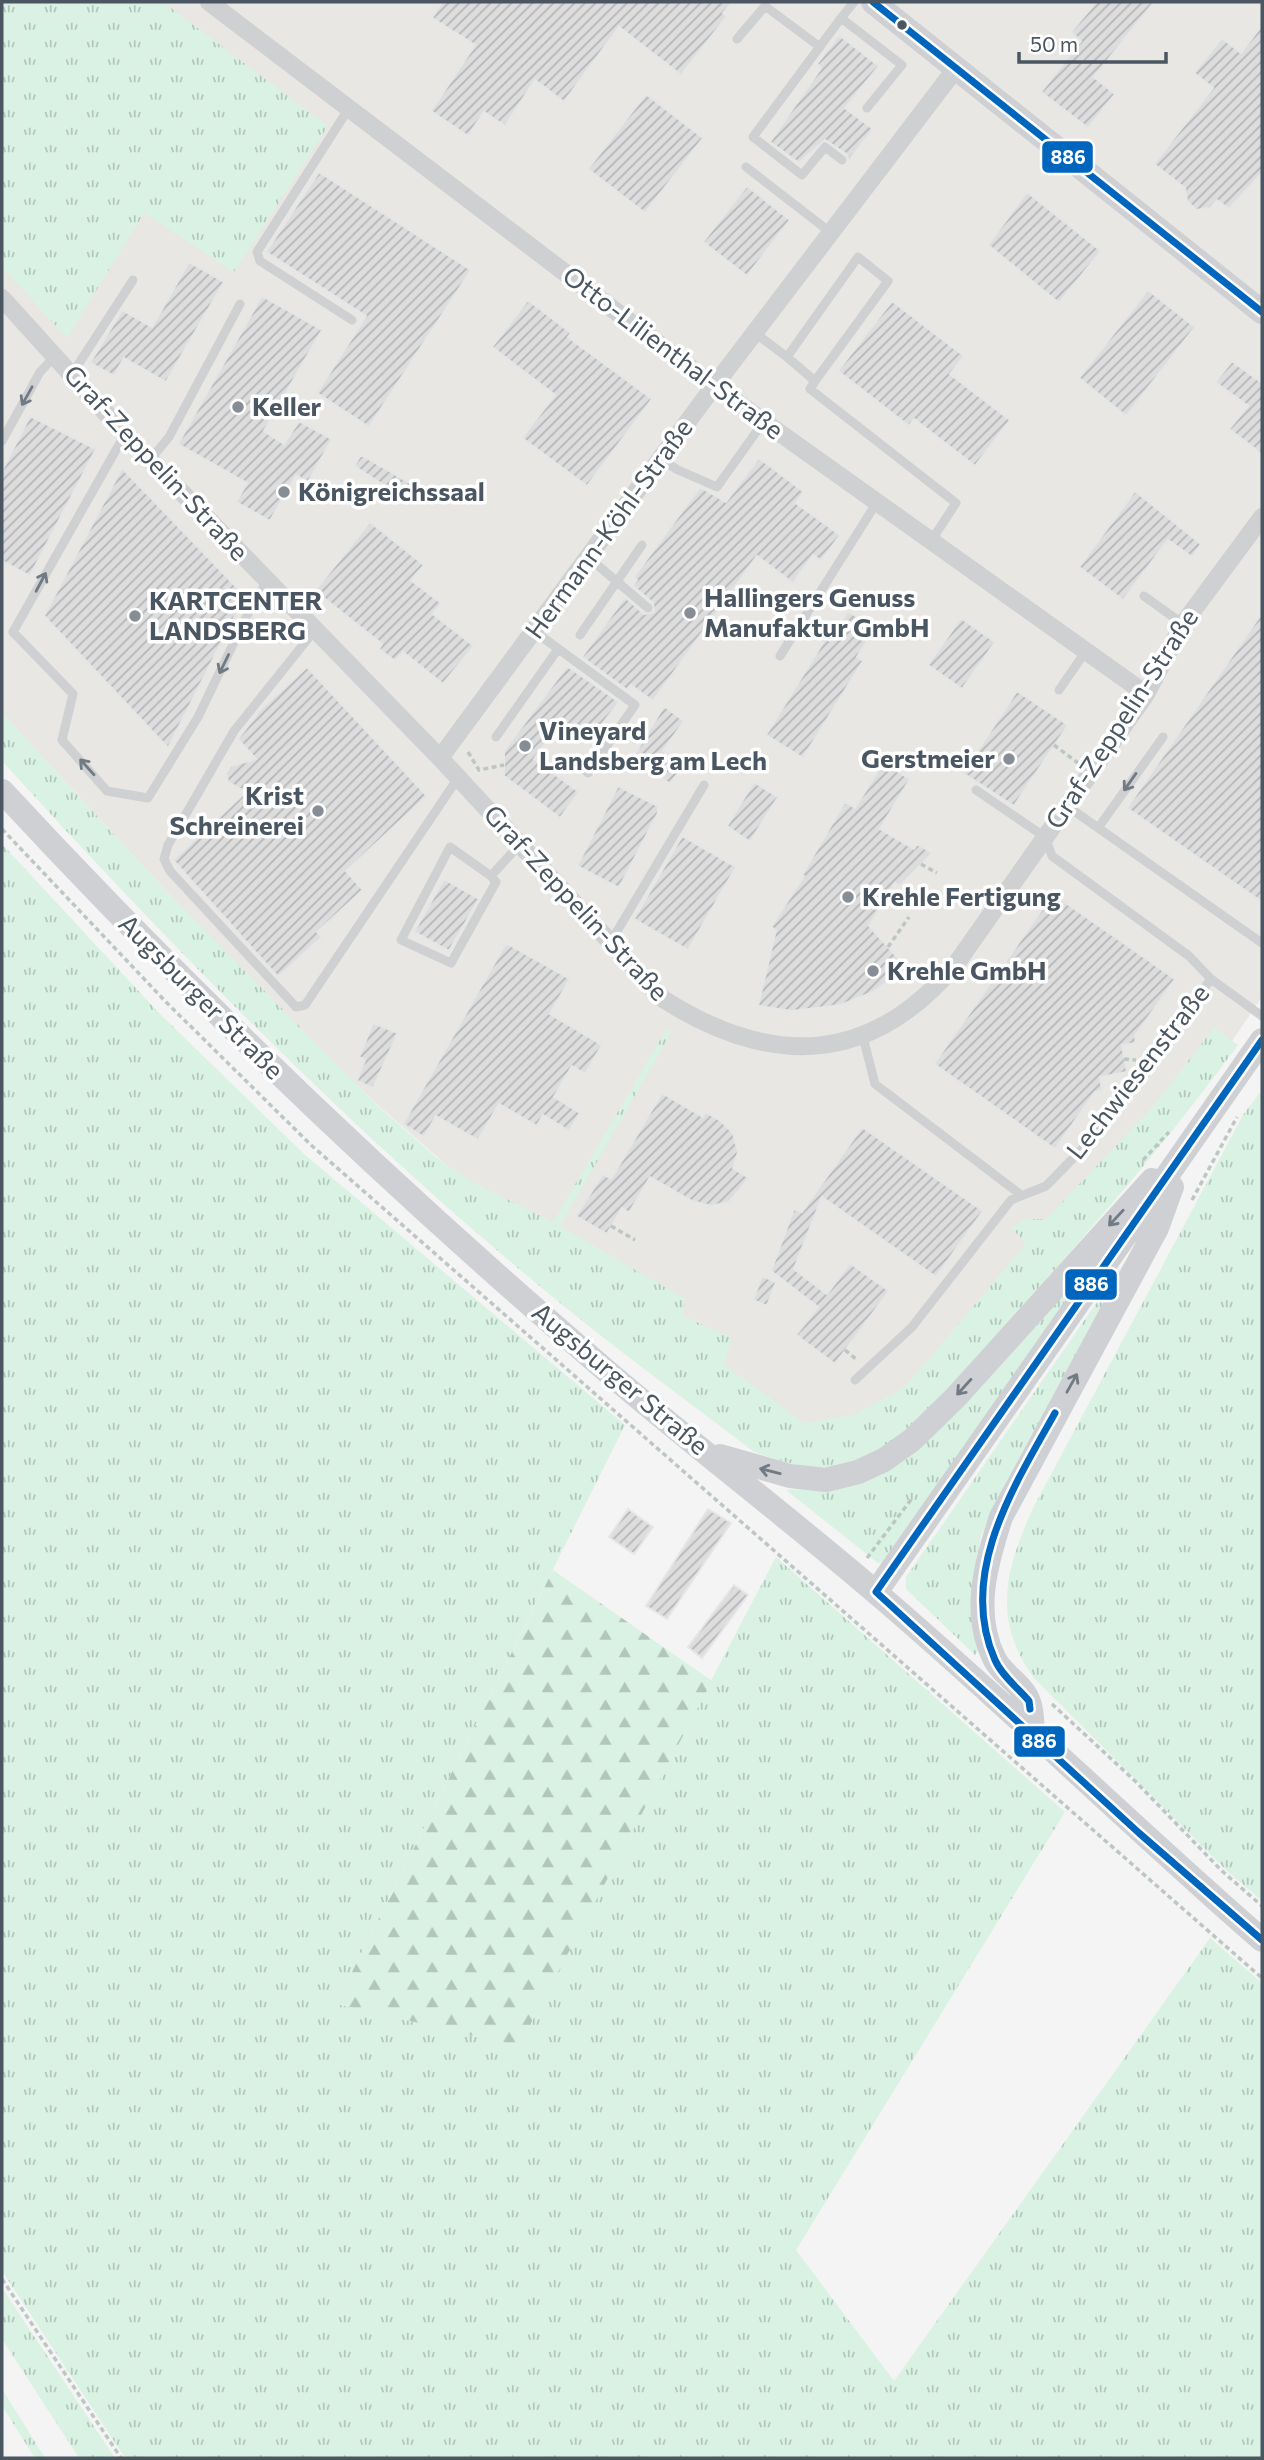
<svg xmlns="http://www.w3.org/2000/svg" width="1264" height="2460" font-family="Commissioner,sans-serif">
	<defs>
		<pattern id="grass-tufts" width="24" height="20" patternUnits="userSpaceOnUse" patternTransform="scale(1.75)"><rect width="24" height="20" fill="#d9f2e3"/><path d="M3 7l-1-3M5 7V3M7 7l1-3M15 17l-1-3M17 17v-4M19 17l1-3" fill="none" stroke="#b2c7bb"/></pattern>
		<pattern id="forest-firs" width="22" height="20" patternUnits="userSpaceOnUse" patternTransform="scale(1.75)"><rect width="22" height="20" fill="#d9f2e3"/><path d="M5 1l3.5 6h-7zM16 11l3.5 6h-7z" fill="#b2c7bb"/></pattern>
		<pattern id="building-hatch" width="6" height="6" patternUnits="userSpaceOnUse" patternTransform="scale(1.75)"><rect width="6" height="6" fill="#ddddde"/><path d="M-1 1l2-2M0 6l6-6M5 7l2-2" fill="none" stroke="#b5b6b7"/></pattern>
	</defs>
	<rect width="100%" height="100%" fill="#f4f4f4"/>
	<path fill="#e8e7e3" d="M2 2H1262V997L1232 1041 962 1321 905 1387 864 1413 807 1431 542 1248 380 1107 317 1047 170 895 2 713Z"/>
	<path fill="url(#grass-tufts)" d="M2 2H163L328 126 234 272 144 213 67 338 2 267Z
		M2 713 170 895 379 1107 437 1158 476 1184 553 1222 666 1030 672 1031 560 1226 685 1299 683 1316 732 1338 724 1364 804 1423 854 1415 905 1387 1026 1244 1011 1227 1025 1219H1046L1151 1109 1214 1028 1238 1045C1158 1154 1069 1255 979 1354 948 1388 909 1441 867 1459 828 1476 791 1465 754 1452 681 1396 606 1342 536 1283 344 1124 170 945 2 761Z
		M2 844 159 1013 304 1154 625 1425 336 2004 519 2046 776 1557 1065 1812 796 2250 894 2381 1210 1938 1262 1983V2458H125L2 2271Z
		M1262 1090V1901L1227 1871 1034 1678C992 1619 1005 1572 1032 1510L1243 1115Z
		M1100 1252 884 1562 878 1563 786 1490 846 1486Z
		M1127 1259 1005 1484 981 1536 972 1582V1622L979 1650 975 1655 906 1589V1577Z
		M2 2288 115 2458H79L2 2339Z
		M2 2389 45 2458H35L2 2406Z"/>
	<path fill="url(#forest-firs)" d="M553 1570 712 1681 519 2046 336 2004Z"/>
	<path fill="url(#building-hatch)" stroke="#e5e6e7" stroke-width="2" d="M442 2H732L723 13 727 16 681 75 619 27 564 102 535 80 505 126 484 112 468 136 431 111 475 45 432 18Z
		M1096 2H1154L1094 77 1115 94 1088 128 1041 92 1081 41 1071 32Z
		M1262 25V173L1229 209 1217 200 1210 208 1196 210 1187 201 1185 188 1154 164 1213 88 1194 73 1222 38 1241 53Z
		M839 35 879 66 845 108 873 129 849 160 846 154 825 140 799 163 770 142 821 68 817 64Z
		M646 94 703 138 645 213 588 169Z
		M319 172 471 270 369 427 317 393 366 316 266 252Z
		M747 186 790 220 747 276 703 242Z
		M1027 192 1101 251 1059 303 988 245Z
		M189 262 224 282 166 382 124 358 114 376 90 363 122 310 152 327Z
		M1148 290 1195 327 1126 416 1079 378Z
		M262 296 322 330 264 431 284 444 299 421 332 439 308 482 296 475 270 521 236 502 247 483 178 444Z
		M528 300 571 333 568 337 652 399 587 486 522 438 555 395 492 347Z
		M892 301 964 356 950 374 1010 420 975 466 914 419 909 426 838 371Z
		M1232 361 1262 383V454L1229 429 1248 406 1215 382Z
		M30 416 96 449 30 576 2 561V471Z
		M361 455 424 491 415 505 354 466Z
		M759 458 804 492 796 503 840 535 821 561 813 555 793 583 757 556 653 701 631 685 627 690 582 657 625 597 644 614 654 612 653 603 633 586 637 580 634 577 700 487 726 502Z
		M122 468 245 596 168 748 44 616Z
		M1135 491 1201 544 1192 557 1168 540 1123 600 1079 567Z
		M370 522 424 565 411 580 441 603 433 614 474 646 443 684 403 652 395 661 379 649 382 644 315 591Z
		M848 611 875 628 857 657 863 661 803 758 766 735 826 638 830 641Z
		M1262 613V902L1127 808Z
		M961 618 995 642 962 689 928 665Z
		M567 666 619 702 589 741 562 721 534 759 579 792 560 818 504 776V751Z
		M307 667 427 796 346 871 363 890 317 932 322 937 278 977 173 860 246 792 228 782 226 773 231 766 256 759 238 739 260 710Z
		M1017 691 1068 725 1014 806 963 773Z
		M664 706 684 721 663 751 683 766 670 784 633 757Z
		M883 763 910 779 880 829 914 849 917 844 932 853 899 886 895 883 869 926 907 968 873 992 841 1005 792 1011 758 1006 776 930 771 927 804 876 802 875 845 802 855 808Z
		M754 782 778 797 750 842 727 826Z
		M618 786 658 806V813L619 888 577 866Z
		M682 836 736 867 688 950 634 919Z
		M444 879 479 899 449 951 414 932Z
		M1053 894 1175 979 1135 1036 1136 1043 1122 1045 1127 1072 1100 1077 1102 1091 1095 1092 1055 1149 934 1064Z
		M506 943 570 979 550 1014 602 1045 585 1074 572 1066 554 1097 580 1113 569 1131 543 1115 537 1126 499 1104 478 1140 436 1116 424 1137 403 1124Z
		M373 1023 398 1033 373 1088 357 1081 365 1060 359 1057Z
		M662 1093 703 1117 705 1112 721 1121 733 1133 738 1152 733 1168 749 1178 729 1202 711 1206 692 1201 650 1177 629 1213 622 1208 607 1234 576 1216 603 1174 611 1179Z
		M862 1127 983 1211 936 1277 822 1197 794 1269 827 1294 850 1263 889 1291 835 1364 796 1335 818 1307 771 1271 794 1209 802 1212Z
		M762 1276 776 1282 767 1306 753 1300Z
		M628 1509 653 1527 634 1554 609 1537Z
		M708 1509 731 1523 667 1619 646 1606Z
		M734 1585 748 1595 702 1658 688 1647Z"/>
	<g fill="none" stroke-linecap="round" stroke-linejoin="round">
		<path stroke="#bcc7c4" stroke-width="3.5" stroke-dasharray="5 3.5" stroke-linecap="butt" d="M1054 745 1078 763
			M468 752 479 770 504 765
			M2 829 166 1002 311 1145 1262 1978
			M921 864 937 873
			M888 947 909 917
			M1124 1059 1136 1060
			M1143 1160 1169 1132
			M1192 1200 1237 1117
			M611 1226 635 1240
			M845 1350 856 1359
			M867 1558 913 1497
			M1052 1704 1135 1781 1222 1871 1262 1906
			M2 2279 121 2458"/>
		<path stroke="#ced0d2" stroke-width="9" d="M854 2 841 18 902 65 867 108
			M841 18 753 137 802 175 825 147 842 160
			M737 39 765 6 820 47
			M349 108 257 252 260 261 352 320
			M746 167 830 232
			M755 333 787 357 858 257 888 281 815 381 787 357
			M72 374 133 280
			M815 381 810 389 956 503 931 541
			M125 434 13 632 73 694 62 740 107 791 148 798 198 717 254 601 267 582
			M2 441 40 372 56 355
			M661 458 676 469 717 487 764 421
			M150 460 169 437 240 304
			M588 557 648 608
			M1144 596 1183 624
			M315 630 234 731 168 845 164 859 170 871 296 1007 305 1005 458 778
			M534 631 635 705 588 773 571 758
			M580 635 642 545
			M780 656 877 502
			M1059 690 1086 651
			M496 737 558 649
			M1067 806 1262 943
			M1098 828 1163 737
			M491 876 496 882 451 963 401 940 450 847 491 876 520 844
			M610 943 704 785
			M1211 979 1262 1016
			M863 1037 875 1084 1021 1195
			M855 1380 912 1327 1011 1200 1046 1186 1096 1135 1211 979 1189 956 1052 856 1045 837 976 790"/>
		<path stroke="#ced0d2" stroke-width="18" d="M209 2 714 386 1146 694
			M2 298 125 434 440 758 663 999C772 1068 870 1066 956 964L1146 694 1183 624 1262 517
			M440 758 714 386 957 67"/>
		<path stroke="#ced0d4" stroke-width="24" d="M873 2 1262 312
			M2 791C189 993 387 1182 595 1361 686 1440 782 1512 873 1590 1006 1703 1131 1826 1262 1940
			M720 1456 790 1476 826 1480 858 1472 884 1460 912 1440 956 1397 1152 1180
			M876 1592 1262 1040
			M1033 1735C1032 1725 1033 1711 1029 1702 1024 1686 1003 1675 995 1660 971 1613 986 1564 1001 1517L1157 1228 1172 1187"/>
		<g stroke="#fff" stroke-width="12">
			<path id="bus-1" d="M873 2 1262 312
				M1262 1040 876 1592 1139 1833 1262 1940
				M1030 1709 1029 1701C1018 1688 1002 1676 995 1660 957 1574 1014 1486 1055 1413"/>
		</g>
		<use href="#bus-1" stroke="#0065bd" stroke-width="7"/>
	</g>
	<defs><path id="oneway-shaft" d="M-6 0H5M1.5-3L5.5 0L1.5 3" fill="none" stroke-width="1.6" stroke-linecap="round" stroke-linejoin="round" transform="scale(1.75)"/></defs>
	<g stroke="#727b83">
		<use href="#oneway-shaft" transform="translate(27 396) rotate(119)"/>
		<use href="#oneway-shaft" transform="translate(41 582) rotate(-62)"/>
		<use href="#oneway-shaft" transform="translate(224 664) rotate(116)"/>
		<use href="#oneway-shaft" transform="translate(87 767) rotate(-132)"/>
		<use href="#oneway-shaft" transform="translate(1130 782) rotate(125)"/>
	</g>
	<g stroke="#727b84">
		<use href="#oneway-shaft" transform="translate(1116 1218) rotate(133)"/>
		<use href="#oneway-shaft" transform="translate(1072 1383) rotate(-61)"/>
		<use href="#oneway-shaft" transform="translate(964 1387) rotate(132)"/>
		<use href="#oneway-shaft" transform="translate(770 1471) rotate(-166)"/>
	</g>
	<circle fill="#4a5661" stroke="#fff" stroke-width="2.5" cx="902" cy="25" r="6"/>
	<g fill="#868d94" stroke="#fff" stroke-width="2.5">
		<circle cx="238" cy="407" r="7"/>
		<circle cx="284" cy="492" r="7"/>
		<circle cx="690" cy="613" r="7"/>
		<circle cx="135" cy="616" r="7"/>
		<circle cx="525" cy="746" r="7"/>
		<circle cx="1009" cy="759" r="7"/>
		<circle cx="318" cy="811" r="7"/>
		<circle cx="848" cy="897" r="7"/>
		<circle cx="873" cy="971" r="7"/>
	</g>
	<g text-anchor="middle" stroke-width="7" stroke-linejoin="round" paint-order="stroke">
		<g font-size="26" fill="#4a5661" stroke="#fff">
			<text transform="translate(673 353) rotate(37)" y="9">Otto-Lilienthal-Straße</text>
			<text transform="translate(156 463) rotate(47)" y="9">Graf-Zeppelin-Straße</text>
			<text transform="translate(609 529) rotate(-54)" y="9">Hermann-Köhl-Straße</text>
			<text transform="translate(1122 719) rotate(-57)" y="9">Graf-Zeppelin-Straße</text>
			<text transform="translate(576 903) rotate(47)" y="9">Graf-Zeppelin-Straße</text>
			<text transform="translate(201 997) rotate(45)" y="9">Augsburger Straße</text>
			<text transform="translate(1138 1072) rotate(-52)" y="9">Lechwiesenstraße</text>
			<text transform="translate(620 1379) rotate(40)" y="9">Augsburger Straße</text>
		</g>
		<g font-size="26" font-weight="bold" fill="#4a5661" stroke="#fff" text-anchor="start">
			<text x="252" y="416">Keller</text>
			<text x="298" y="501">Königreichssaal</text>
			<text x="704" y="607">Hallingers Genuss<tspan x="704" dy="30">Manufaktur GmbH</tspan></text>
			<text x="149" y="610">KARTCENTER<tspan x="149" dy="30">LANDSBERG</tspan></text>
			<text x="539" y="740">Vineyard<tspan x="539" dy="30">Landsberg am Lech</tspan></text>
			<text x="995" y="768" text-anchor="end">Gerstmeier</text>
			<text x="304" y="805" text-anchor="end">Krist<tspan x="304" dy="30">Schreinerei</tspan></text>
			<text x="862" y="906">Krehle Fertigung</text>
			<text x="887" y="980">Krehle GmbH</text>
		</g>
	</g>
	<g stroke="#fff" stroke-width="2.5">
		<rect x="1041" y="140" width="53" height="34" rx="7" fill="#0065bd"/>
		<rect x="1064" y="1268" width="54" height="33" rx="7" fill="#0065bd"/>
		<rect x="1013" y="1725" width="53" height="33" rx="7" fill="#0065bd"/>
	</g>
	<g font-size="19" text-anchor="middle" font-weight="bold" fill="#fff">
		<text x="1068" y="164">886</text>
		<text x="1091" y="1291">886</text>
		<text x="1039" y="1748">886</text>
	</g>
	<rect width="1264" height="2460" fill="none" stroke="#4a5661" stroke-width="7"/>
	<path d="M1019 52v10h147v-10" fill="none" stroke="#4a5661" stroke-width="3.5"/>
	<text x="1030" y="52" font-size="21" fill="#4a5661" stroke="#ffffff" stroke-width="5" paint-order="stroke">50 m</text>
</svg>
